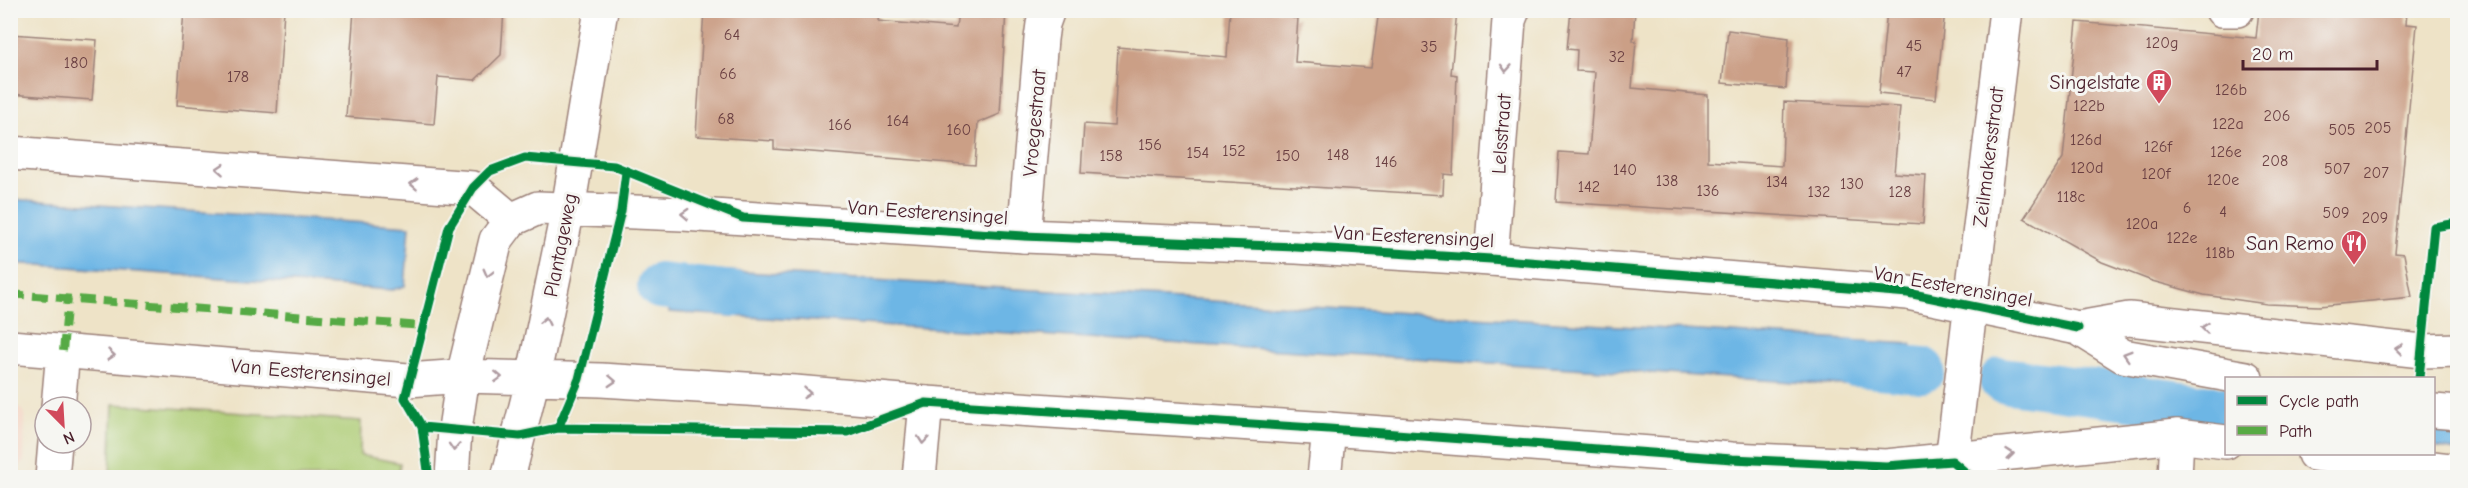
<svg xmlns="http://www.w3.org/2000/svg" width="2468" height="488" font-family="'Comic Neue',sans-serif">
	<rect width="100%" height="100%" fill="#f6f6f2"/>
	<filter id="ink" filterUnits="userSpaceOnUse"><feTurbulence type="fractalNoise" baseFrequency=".0167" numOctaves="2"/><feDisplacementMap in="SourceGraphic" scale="12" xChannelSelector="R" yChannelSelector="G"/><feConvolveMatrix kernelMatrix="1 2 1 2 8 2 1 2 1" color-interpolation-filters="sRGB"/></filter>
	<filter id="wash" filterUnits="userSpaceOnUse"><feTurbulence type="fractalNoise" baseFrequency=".008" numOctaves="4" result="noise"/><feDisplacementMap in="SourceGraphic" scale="24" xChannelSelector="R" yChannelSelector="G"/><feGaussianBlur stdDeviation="1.35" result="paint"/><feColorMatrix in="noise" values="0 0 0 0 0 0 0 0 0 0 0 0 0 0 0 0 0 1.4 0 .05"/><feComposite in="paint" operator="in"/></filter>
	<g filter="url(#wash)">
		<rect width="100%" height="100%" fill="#eee3c7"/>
		<path fill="#f4d3c1" d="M10 407 20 408 25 414 24 461 12 478Z"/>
		<path fill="#adcc74" stroke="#7c7650" stroke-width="1.5" d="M113 404 361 421 360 455 400 463 398 477H110Z"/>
		<path fill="#6db6e5" stroke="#5c6a88" stroke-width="1.5" d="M10 199 410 226 405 286 392 290 11 263Z
			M679 268 1911 344 1916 354 1907 389 669 312 673 276Z
			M2109 385 2226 400V421L2106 406Z
			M2434 428 2457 431V451L2434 447Z"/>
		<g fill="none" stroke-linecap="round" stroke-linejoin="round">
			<path stroke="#6db6e5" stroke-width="46" d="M660 286 736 294
				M1848 363 1922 370
				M2002 380 2226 410"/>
		</g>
		<g id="blocks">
			<path fill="#cb9f86" d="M184 10H284L277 113 177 105Z
				M354 10H504L501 55 475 80 438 77 434 124 346 117Z
				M704 10H879L878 21 956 28 958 10H1006L1000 114 978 123 975 165 774 149V141L696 136Z
				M1230 10H1293V18H1298L1295 62 1371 68 1379 10H1457L1451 74 1457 75 1453 175 1444 174 1443 195 1081 173 1084 124 1114 126 1118 47 1227 57Z
				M1571 10H1635L1633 41H1636L1632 88 1708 95V161L1782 166 1784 102 1900 107 1894 173 1926 175 1923 224 1556 202 1559 152 1589 154 1595 72 1576 71 1577 50 1567 49Z
				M1887 10H1945L1936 99 1879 93Z
				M2259 10H2407L2406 24 2417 25 2395 253 2404 254 2412 297 2319 306 2267 304 2204 295 2152 281 2102 262 2024 218 2063 158 2077 22 2256 38Z
				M1728 30 1789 38 1786 89 1722 83Z
				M10 34 97 40 92 100 10 94Z"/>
		</g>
	</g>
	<g filter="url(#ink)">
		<use href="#blocks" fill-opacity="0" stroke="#9c8179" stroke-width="1.5"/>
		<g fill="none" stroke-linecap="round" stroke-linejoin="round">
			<g stroke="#9c8179" stroke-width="36">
				<path id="minor" d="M2222 10H2237
					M10 153 473 188 511 220
					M568 209 601 10
					M1024 236 1041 39 1043 24 1048 10
					M1491 259 1509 20 1513 10
					M2078 328 2129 319 2422 351 2458 350
					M10 347 408 380 463 376
					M58 407 63 351
					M1952 461 2006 10
					M52 478 55 443
					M919 478 926 403
					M1324 478 1329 429
					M2175 478 2177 436"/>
			</g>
			<g stroke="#9c8179" stroke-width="36">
				<path id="tertiary" d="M463 376 601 380 795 392 926 403 1329 429 1732 459 1886 466 2177 436 2226 442
					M2434 411 2458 413
					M2314 454 2458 471
					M452 478 455 429 463 376 496 240 511 220 538 208 683 214 1024 236 1296 247 1491 259 1908 293 2078 328 2123 356 2246 378
					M508 478 533 378 568 209"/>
			</g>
			<use href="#minor" stroke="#fff" stroke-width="33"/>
			<use href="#tertiary" stroke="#fff" stroke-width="33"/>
			<path stroke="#57aa44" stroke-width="8" stroke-dasharray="15 8" stroke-linecap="butt" d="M10 294 423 326
				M63 351 68 298"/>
			<g stroke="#f6f6f2" stroke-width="13">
				<path id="cycleway" d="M2419 378 2434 227 2458 223
					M422 427 520 436 558 428 847 432 926 403 1329 429 1732 459 1886 466 1952 461 1972 478
					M558 428 579 379 621 211 626 172
					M429 478 422 427 405 398 449 227 473 188 490 171 525 158 614 166 743 218 1024 236 1296 247 1491 259 1908 293 2078 328"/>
			</g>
			<use href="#cycleway" stroke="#00873e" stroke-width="9"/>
		</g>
		<defs><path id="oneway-chevron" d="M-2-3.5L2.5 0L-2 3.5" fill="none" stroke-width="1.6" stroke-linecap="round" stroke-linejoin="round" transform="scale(1.5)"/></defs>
		<g stroke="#ae9aa0">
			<use href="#oneway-chevron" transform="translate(1506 68) rotate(94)"/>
			<use href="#oneway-chevron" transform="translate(220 169) rotate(-176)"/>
			<use href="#oneway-chevron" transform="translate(414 184) rotate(-176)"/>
			<use href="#oneway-chevron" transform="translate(685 214) rotate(-177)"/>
			<use href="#oneway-chevron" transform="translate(488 273) rotate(104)"/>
			<use href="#oneway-chevron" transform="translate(545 321) rotate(-78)"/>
			<use href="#oneway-chevron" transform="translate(2205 328) rotate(-174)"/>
			<use href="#oneway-chevron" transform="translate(2399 349) rotate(-174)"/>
			<use href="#oneway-chevron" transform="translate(111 355) rotate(5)"/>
			<use href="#oneway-chevron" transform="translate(2127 355) rotate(-163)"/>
			<use href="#oneway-chevron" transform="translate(498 377) rotate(2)"/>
			<use href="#oneway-chevron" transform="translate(612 381) rotate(3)"/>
			<use href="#oneway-chevron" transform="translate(807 393) rotate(5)"/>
			<use href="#oneway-chevron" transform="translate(923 440) rotate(95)"/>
			<use href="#oneway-chevron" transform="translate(454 447) rotate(94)"/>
			<use href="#oneway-chevron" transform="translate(2010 454) rotate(-6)"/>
		</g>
	</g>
	<defs>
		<g id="building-pin" transform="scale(1.35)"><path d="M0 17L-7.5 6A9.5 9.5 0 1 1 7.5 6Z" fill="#d1495b" stroke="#f6f6f2"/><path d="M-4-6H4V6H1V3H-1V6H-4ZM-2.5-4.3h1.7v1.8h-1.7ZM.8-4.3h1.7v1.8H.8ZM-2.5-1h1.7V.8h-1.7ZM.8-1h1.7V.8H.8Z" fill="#fff"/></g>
		<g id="restaurant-pin" transform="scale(1.35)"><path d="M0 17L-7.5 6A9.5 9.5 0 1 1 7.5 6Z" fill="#d1495b" stroke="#f6f6f2"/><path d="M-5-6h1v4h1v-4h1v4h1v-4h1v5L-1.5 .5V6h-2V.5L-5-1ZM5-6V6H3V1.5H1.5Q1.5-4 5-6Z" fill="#fff"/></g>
	</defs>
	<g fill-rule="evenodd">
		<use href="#building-pin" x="2159" y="82"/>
		<use href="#restaurant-pin" x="2354" y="243"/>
	</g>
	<g text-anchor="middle" stroke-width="6" stroke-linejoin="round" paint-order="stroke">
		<g font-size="16" fill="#6a3f42">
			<text x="732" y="40">64</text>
			<text x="2162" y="48">120g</text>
			<text x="1914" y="51">45</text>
			<text x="1429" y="52">35</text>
			<text x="1617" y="62">32</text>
			<text x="76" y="68">180</text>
			<text x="1904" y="77">47</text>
			<text x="728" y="79">66</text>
			<text x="238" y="82">178</text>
			<text x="2231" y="95">126b</text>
			<text x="2089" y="111">122b</text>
			<text x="2277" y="121">206</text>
			<text x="726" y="124">68</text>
			<text x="898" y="126">164</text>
			<text x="2228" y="129">122a</text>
			<text x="840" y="130">166</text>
			<text x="2378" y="133">205</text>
			<text x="959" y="135">160</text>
			<text x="2342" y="135">505</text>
			<text x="2086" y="145">126d</text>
			<text x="1150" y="150">156</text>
			<text x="2158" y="152">126f</text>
			<text x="1234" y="156">152</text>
			<text x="2226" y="157">126e</text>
			<text x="1198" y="158">154</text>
			<text x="1338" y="160">148</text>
			<text x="1111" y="161">158</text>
			<text x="1288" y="161">150</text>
			<text x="2275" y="166">208</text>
			<text x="1386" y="167">146</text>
			<text x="2087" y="173">120d</text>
			<text x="2337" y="174">507</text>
			<text x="1625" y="175">140</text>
			<text x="2376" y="178">207</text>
			<text x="2156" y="179">120f</text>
			<text x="2223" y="185">120e</text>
			<text x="1667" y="186">138</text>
			<text x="1777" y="187">134</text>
			<text x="1852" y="189">130</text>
			<text x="1589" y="192">142</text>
			<text x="1708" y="196">136</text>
			<text x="1819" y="197">132</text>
			<text x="1900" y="197">128</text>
			<text x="2071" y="202">118c</text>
			<text x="2187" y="213">6</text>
			<text x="2223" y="217">4</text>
			<text x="2336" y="218">509</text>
			<text x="2375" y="223">209</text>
			<text x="2142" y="229">120a</text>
			<text x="2182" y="243">122e</text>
			<text x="2220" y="258">118b</text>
		</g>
		<g font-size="20" fill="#4a1f2b" stroke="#f6f6f2" text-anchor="end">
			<text x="2140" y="89">Singelstate</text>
			<text x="2334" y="250">San Remo</text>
		</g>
		<g font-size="20" fill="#4a1f2b" stroke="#f6f6f2">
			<text transform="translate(1034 123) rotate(-85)" y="7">Vroegestraat</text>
			<text transform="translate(1501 134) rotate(-86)" y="7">Lelsstraat</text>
			<text transform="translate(1988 157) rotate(-83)" y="7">Zeilmakersstraat</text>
			<text transform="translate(928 212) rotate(4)" y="7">Van Eesterensingel</text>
			<text transform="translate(1414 236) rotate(3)" y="7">Van Eesterensingel</text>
			<text transform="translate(560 245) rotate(-79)" y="7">Plantageweg</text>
			<text transform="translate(1953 286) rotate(10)" y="7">Van Eesterensingel</text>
			<text transform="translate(311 372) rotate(5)" y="7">Van Eesterensingel</text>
		</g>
	</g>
	<rect width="2468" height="488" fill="none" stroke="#f6f6f2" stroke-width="36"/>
	<rect x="2225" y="377" width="210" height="78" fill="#f6f6f2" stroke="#b1a0a2" stroke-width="1.5"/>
	<rect x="2237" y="396" width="30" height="9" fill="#00873e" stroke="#b1a0a2" stroke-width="1.5"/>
	<text x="2279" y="407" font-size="18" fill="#4a1f2b">Cycle path</text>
	<rect x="2237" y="426" width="30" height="9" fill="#57aa44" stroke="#b1a0a2" stroke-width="1.5"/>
	<text x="2279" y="437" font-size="18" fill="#4a1f2b">Path</text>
	<g transform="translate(63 425) rotate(156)"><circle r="28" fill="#f6f6f2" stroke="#b1a0a2" stroke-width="1.5"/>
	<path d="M0-4.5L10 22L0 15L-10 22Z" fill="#d1495b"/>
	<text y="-9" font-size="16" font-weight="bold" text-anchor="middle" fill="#4a1f2b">N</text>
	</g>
	<path d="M2243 60v9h134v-9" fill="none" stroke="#4a1f2b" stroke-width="3"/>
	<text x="2252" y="60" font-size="18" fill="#4a1f2b" stroke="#f6f6f2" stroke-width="4.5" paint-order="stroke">20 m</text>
</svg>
